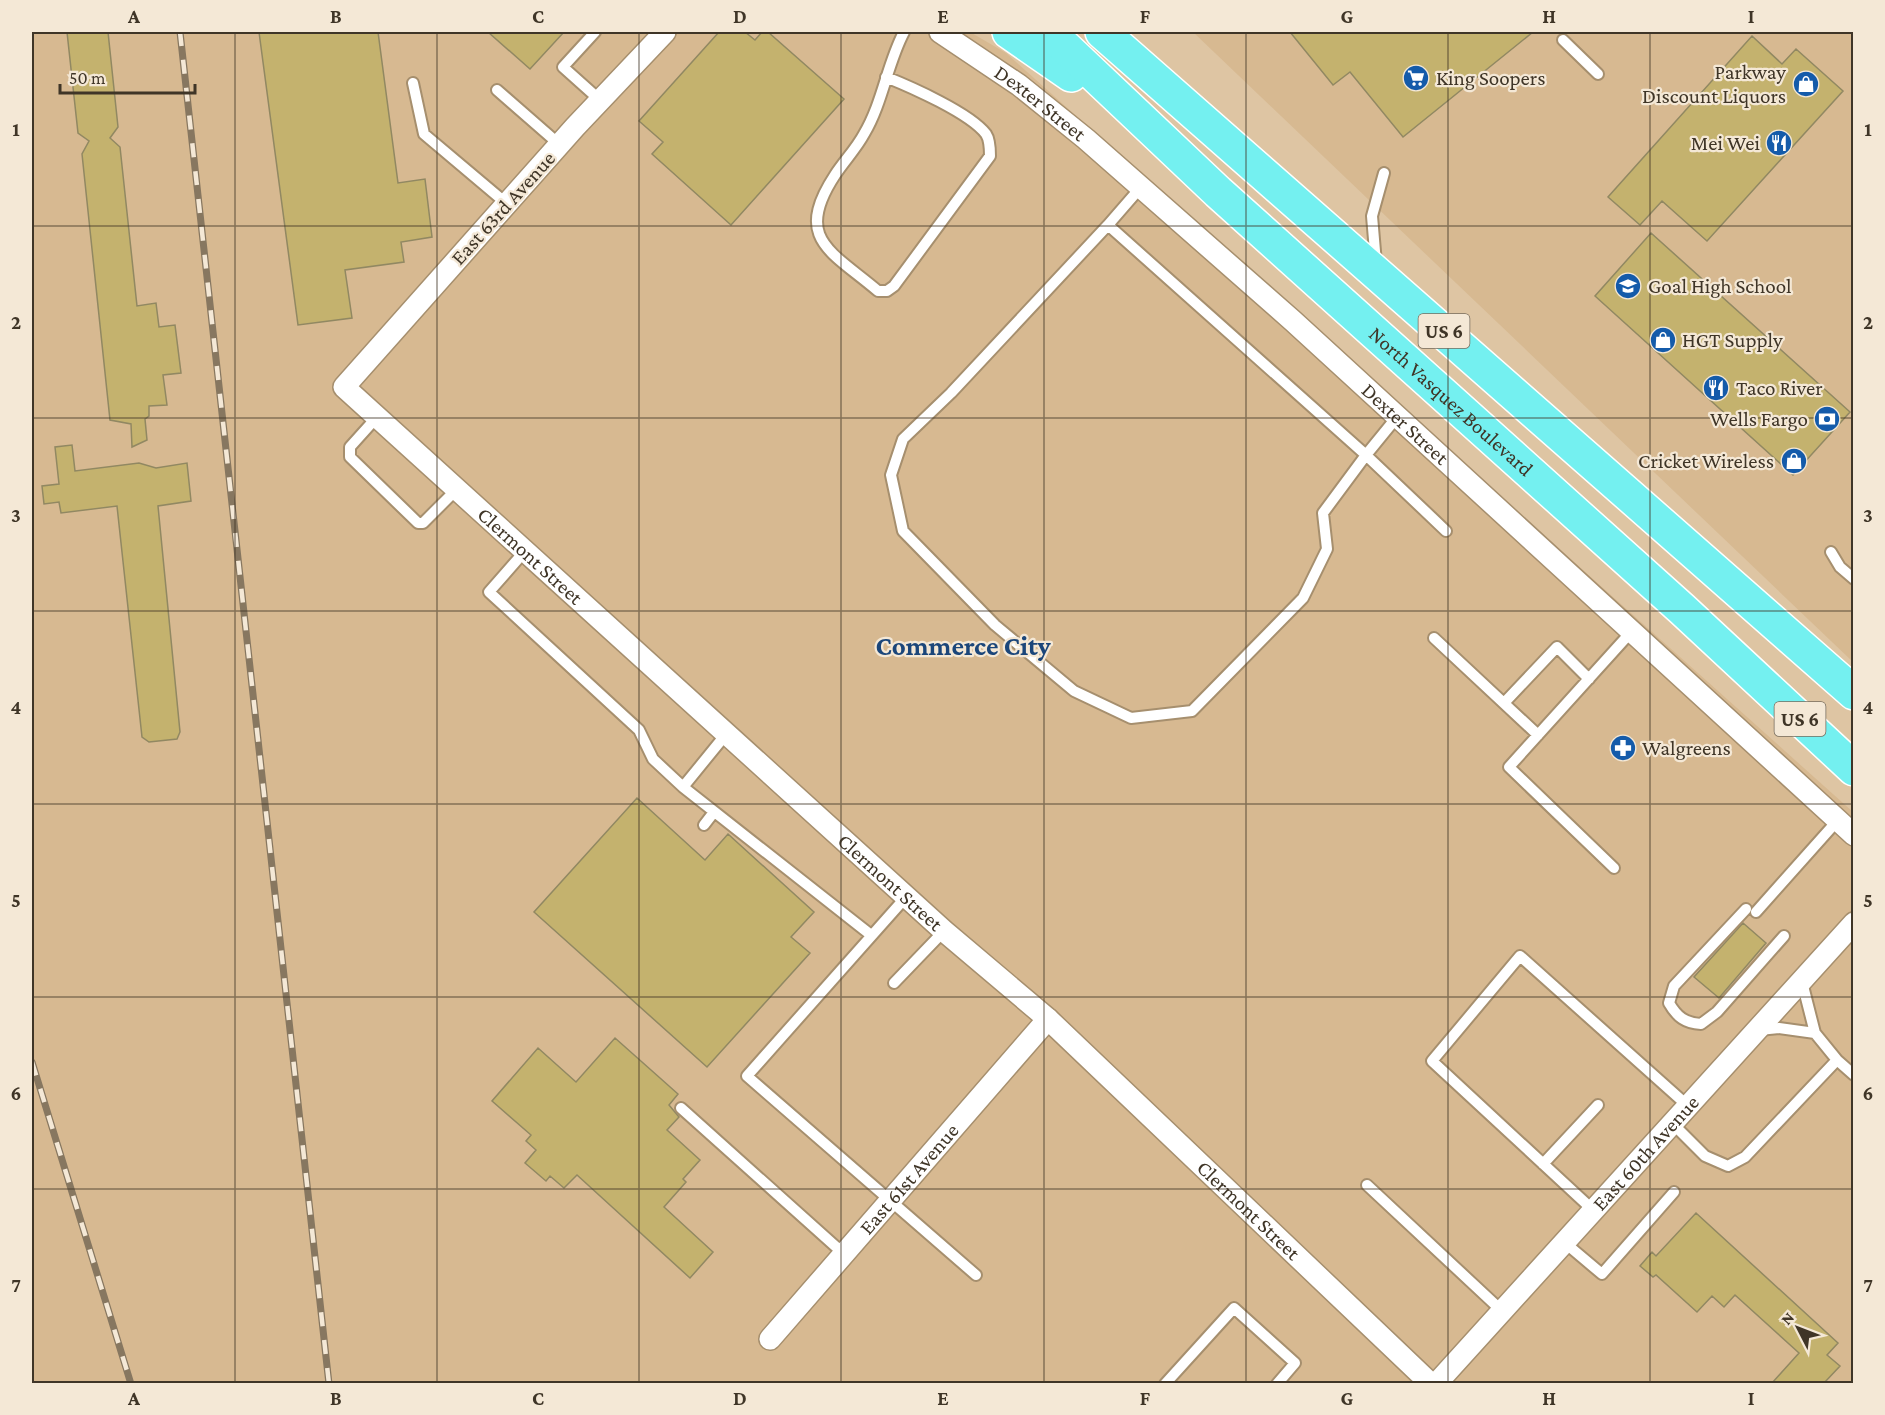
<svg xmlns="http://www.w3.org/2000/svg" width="1885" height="1415" font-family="'Crimson Pro',serif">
	<rect width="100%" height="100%" fill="#dec5a3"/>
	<path fill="#d7b991" d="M32 32H970L1006 53 1853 812V1383H32Z
		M1193 32H1853V662Z"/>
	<path fill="#c4b26e" stroke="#918862" stroke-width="1.5" d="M67 32H108L118 127 110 138 120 147 137 306 156 303 159 327 175 325 181 373 163 375 167 405 149 406V416L145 419 147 440 132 447 131 424 110 420 82 154 89 141 78 133Z
		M259 32H378L398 183 425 179 432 237 401 242 404 262 345 270 352 318 298 325Z
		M488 32H564L530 69Z
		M719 32H745L755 40 762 32H768L844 99 731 225 652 154 663 142 639 121Z
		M1290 32H1533L1403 137 1350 72 1333 85Z
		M1752 36 1782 64 1796 49 1843 91 1707 241 1662 201 1640 225 1608 197Z
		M1651 233 1850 412 1793 475 1595 296Z
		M72 445 75 471 139 463 156 468 187 463 191 501 158 506 180 732 177 739 149 742 142 737 117 506 61 513 59 502 44 504 42 486 59 484 55 447Z
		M637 798 705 860 728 834 814 912 791 937 810 953 707 1067 534 912Z
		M1743 923 1766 943 1719 998 1694 977Z
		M615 1038 678 1094 669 1105 679 1117 667 1130 700 1160 683 1179 686 1182 664 1207 713 1252 690 1278 577 1175 564 1188 550 1176 546 1181 525 1163 536 1150 526 1141 531 1135 492 1101 538 1048 576 1082Z
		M1696 1213 1838 1343 1827 1355 1840 1366 1824 1383H1772L1799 1353 1735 1295 1724 1307 1712 1296 1697 1312 1656 1275 1653 1277 1640 1266 1652 1252 1656 1256Z"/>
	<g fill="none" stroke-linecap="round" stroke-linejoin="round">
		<g stroke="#a68f6e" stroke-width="14">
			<path id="service" d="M595 32 563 67 601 101
				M1563 40 1598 74
				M886 77C911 87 970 113 986 134 990 140 990 149 990 156L894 286 887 291H878C831 251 793 239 835 175 844 161 856 149 864 134 883 102 887 64 904 32
				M413 83 424 134 507 204
				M497 90 560 145
				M1141 187 1108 225 1366 455 1397 417
				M1108 225 951 393 903 439 891 475 903 531 995 625 1074 691 1131 718 1192 711 1303 598 1327 549 1323 513 1366 455 1446 531
				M1376 263 1372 216 1384 173
				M377 417 350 447V457L418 523H423L457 489
				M525 551 489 592 639 730 653 759 683 787
				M1831 552 1840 567 1854 579
				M1434 638 1538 735
				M1504 703 1557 647 1589 679
				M727 733 683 787 871 935
				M704 825 714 812
				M1614 868 1509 767 1632 631
				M906 897 747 1076 976 1275
				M1746 909 1674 986 1669 1003C1677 1017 1685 1023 1701 1024L1717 1012 1784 936
				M1756 912 1838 820
				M894 983 944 931
				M1759 1030 1779 1028 1815 1033
				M1837 1060 1854 1075
				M681 1108 844 1254
				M1672 1123 1705 1156 1728 1166 1745 1157 1837 1060 1815 1033 1802 982
				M1543 1164 1598 1105
				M1367 1185 1502 1311
				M1593 1210 1432 1061 1520 956 1688 1106
				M1564 1242 1602 1274 1674 1192
				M1165 1384 1234 1308 1295 1363 1277 1384"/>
		</g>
		<g stroke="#a68f6e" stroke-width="24">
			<g id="minor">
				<path id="s1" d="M665 32 575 127 344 387 944 931 1048 1019 1431 1384"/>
				<path id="s2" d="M940 32 1019 85 1086 139 1293 321 1854 835"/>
				<path id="s3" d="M770 1339 1048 1019"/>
				<path id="s4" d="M1436 1384 1854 923"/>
			</g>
		</g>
		<g stroke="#fff" stroke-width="36">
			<g id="trunk">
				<path d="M1009 32 1071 75"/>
				<path id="s5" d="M1049 32 1218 192 1682 609 1854 769"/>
				<path d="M1102 32 1854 693"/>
			</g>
		</g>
		<use href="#service" stroke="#fff" stroke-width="10"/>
		<use href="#minor" stroke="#fff" stroke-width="21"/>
		<use href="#trunk" stroke="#74f0f0" stroke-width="33"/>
		<g stroke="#877760" stroke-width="7">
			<path id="rail" d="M180 32 329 1384
				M32 1062 131 1384"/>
		</g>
		<use href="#rail" stroke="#f4e8d6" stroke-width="4.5" stroke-dasharray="14" stroke-linecap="butt"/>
	</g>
	<path fill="none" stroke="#3f3527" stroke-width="1.5" stroke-opacity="0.55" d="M235 32V1384M437 32V1384M639 32V1384M841 32V1384M1044 32V1384M1246 32V1384M1448 32V1384M1650 32V1384M32 226H1854M32 418H1854M32 611H1854M32 804H1854M32 997H1854M32 1189H1854"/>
	<defs>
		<g id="supermarket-disc" transform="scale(1.35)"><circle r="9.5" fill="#145baa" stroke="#f4e8d6"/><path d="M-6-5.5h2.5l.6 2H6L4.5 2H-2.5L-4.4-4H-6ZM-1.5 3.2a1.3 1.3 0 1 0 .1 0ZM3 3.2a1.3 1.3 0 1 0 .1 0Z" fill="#fff"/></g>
		<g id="shop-disc" transform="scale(1.35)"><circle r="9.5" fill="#145baa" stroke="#f4e8d6"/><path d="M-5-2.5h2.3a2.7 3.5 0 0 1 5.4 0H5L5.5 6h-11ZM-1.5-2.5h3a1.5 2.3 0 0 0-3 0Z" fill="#fff"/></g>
		<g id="restaurant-disc" transform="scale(1.35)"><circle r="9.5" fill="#145baa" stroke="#f4e8d6"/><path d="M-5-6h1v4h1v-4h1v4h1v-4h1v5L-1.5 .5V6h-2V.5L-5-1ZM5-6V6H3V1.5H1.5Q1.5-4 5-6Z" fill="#fff"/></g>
		<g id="school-disc" transform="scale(1.35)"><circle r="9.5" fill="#145baa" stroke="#f4e8d6"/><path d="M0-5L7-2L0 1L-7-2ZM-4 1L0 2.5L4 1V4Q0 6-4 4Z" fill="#fff"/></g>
		<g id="bank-disc" transform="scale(1.35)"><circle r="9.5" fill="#145baa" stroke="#f4e8d6"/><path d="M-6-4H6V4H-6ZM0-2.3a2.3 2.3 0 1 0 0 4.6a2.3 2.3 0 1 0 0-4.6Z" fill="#fff"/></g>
		<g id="pharmacy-disc" transform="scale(1.35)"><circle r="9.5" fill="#145baa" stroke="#f4e8d6"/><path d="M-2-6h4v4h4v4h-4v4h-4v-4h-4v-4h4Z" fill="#fff"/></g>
	</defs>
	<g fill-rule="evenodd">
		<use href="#supermarket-disc" x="1416" y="78"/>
		<use href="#shop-disc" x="1806" y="84"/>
		<use href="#restaurant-disc" x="1779" y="143"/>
		<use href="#school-disc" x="1628" y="286"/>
		<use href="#shop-disc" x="1663" y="340"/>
		<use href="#restaurant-disc" x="1716" y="388"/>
		<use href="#bank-disc" x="1827" y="419"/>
		<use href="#shop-disc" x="1794" y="461"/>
		<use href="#pharmacy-disc" x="1623" y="748"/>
	</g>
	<g text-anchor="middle" stroke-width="4.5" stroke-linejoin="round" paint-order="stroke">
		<g fill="#f4e8d6" stroke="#756b5c" stroke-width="1.5">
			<rect x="1418.5" y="314" width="51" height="34" rx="4.5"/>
			<rect x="1774.5" y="702" width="51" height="34" rx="4.5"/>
		</g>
		<g font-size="20" font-weight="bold" fill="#3f3527">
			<text x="1444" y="338">US 6</text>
			<text x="1800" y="726">US 6</text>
		</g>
		<g font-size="21" fill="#3f3527" stroke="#f4e8d6" text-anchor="start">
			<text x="1786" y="79" text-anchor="end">Parkway<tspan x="1786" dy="24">Discount Liquors</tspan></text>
			<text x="1436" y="85">King Soopers</text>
			<text x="1760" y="150" text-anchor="end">Mei Wei</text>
			<text x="1648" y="293">Goal High School</text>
			<text x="1682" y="347">HGT Supply</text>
			<text x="1736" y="395">Taco River</text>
			<text x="1808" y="426" text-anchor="end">Wells Fargo</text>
			<text x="1774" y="468" text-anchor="end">Cricket Wireless</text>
			<text x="1642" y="755">Walgreens</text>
		</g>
		<g font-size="21" fill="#3f3527" stroke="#f4e8d6">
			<text dy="7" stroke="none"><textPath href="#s2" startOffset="123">Dexter Street</textPath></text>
			<text transform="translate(503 208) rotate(-48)" y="7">East 63rd Avenue</text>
			<text dy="7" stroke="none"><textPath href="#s5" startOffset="546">North Vasquez Boulevard</textPath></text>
			<text dy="7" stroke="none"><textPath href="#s2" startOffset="609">Dexter Street</textPath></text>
			<text dy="7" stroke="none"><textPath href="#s1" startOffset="730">Clermont Street</textPath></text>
			<text dy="7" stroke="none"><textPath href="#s1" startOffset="1216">Clermont Street</textPath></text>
			<text dy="7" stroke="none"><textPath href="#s4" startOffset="312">East 60th Avenue</textPath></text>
			<text dy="7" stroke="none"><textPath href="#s3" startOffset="212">East 61st Avenue</textPath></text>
			<text dy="7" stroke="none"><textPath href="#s1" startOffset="1702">Clermont Street</textPath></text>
		</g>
		<g font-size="27" font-weight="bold" fill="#1b467a" stroke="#f4e8d6">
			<text x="963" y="655">Commerce City</text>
		</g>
	</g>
	<rect width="1885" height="1415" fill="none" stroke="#f4e8d6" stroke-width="66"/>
	<g transform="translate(1798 1328) rotate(312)" stroke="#f4e8d6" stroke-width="4.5" paint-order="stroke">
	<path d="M0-4.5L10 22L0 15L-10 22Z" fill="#3f3527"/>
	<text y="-9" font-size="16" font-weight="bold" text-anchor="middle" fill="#3f3527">N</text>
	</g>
	<path d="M60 84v9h135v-9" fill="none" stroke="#3f3527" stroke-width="3"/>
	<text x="69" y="84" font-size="18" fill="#3f3527" stroke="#f4e8d6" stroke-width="4.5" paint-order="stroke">50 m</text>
	<rect x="33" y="33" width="1819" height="1349" fill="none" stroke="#3f3527" stroke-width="2"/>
	<g font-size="20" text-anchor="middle" font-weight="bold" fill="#3f3527">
		<text x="134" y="23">A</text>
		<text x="336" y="23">B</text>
		<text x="538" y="23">C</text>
		<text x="740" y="23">D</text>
		<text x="943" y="23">E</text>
		<text x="1145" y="23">F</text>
		<text x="1347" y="23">G</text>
		<text x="1549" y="23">H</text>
		<text x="1751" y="23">I</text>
		<text x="16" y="136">1</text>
		<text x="1868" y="136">1</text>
		<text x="16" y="329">2</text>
		<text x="1868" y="329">2</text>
		<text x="16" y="522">3</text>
		<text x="1868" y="522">3</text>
		<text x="16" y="714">4</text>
		<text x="1868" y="714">4</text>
		<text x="16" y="907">5</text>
		<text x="1868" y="907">5</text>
		<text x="16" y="1100">6</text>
		<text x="1868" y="1100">6</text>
		<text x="16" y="1292">7</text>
		<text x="1868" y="1292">7</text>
		<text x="134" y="1405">A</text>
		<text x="336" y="1405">B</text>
		<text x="538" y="1405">C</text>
		<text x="740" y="1405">D</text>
		<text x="943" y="1405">E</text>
		<text x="1145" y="1405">F</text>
		<text x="1347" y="1405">G</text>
		<text x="1549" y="1405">H</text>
		<text x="1751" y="1405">I</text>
	</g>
</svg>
